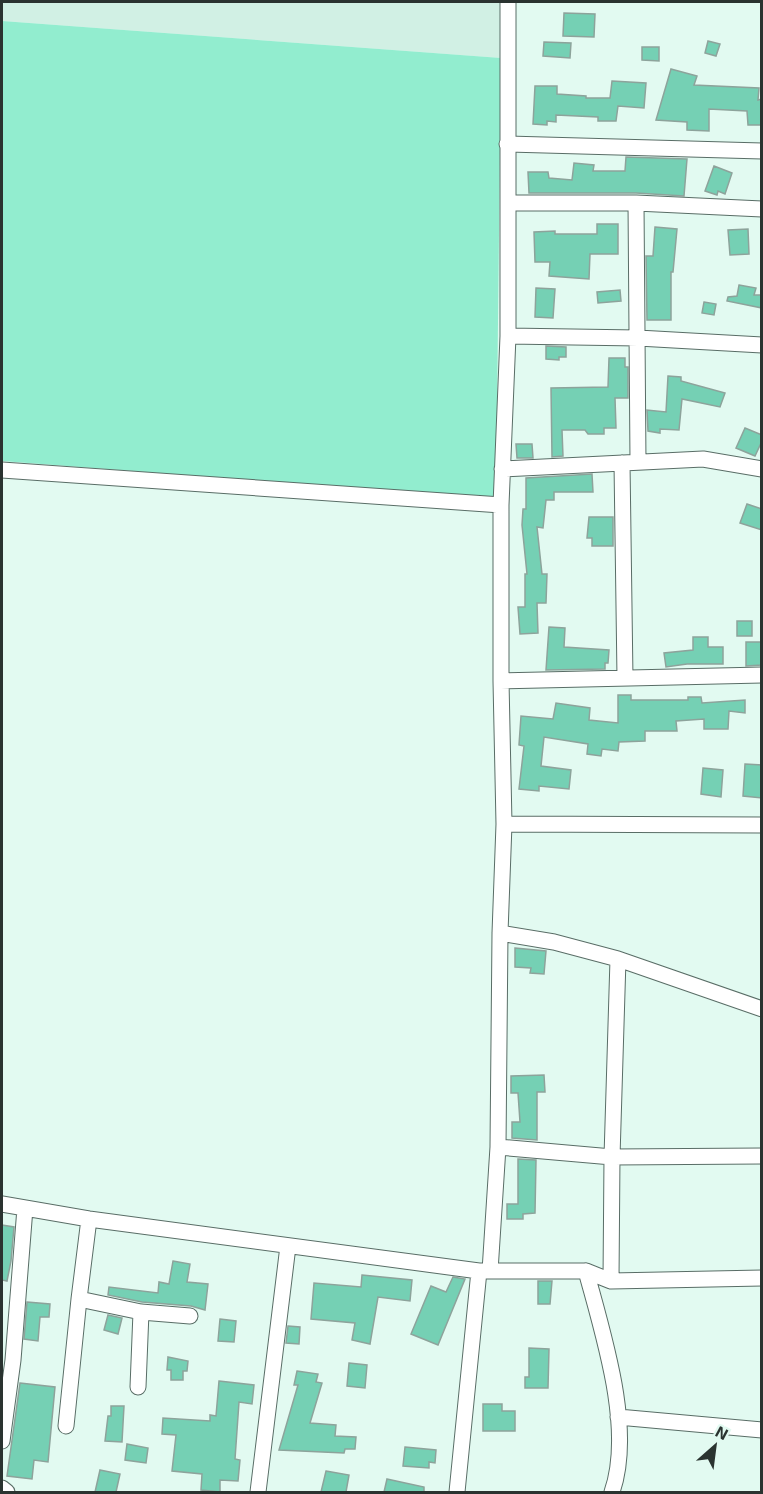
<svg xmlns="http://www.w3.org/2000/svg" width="763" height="1494" font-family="'Exo 2',sans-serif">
	<rect width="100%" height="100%" fill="#e2faf1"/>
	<path fill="#d1f0e4" d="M2 2H502L501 58 2 21Z"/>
	<path fill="#92edcf" d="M2 21 501 58 496 499 2 461Z"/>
	<path fill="#75d0b4" stroke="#8da39b" stroke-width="1.5" d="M564 13 595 14 594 37 563 36Z
		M708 41 720 44 716 56 705 53Z
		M544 42 571 43 570 58 543 56Z
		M642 47H659V61L642 60Z
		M671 69 697 76 694 85 759 88 758 100 762 99V125H748L747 111 709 109V131L687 130V122L656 120Z
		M612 81 646 83 644 108 618 106 616 121H598V117L556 115V122L547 121V125L533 124 535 86H557V94L586 96V98H610Z
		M626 157 687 159 684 196 636 193H529L528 172H548L549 178 572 180 574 163 594 165 593 171H625Z
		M714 166 732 173 725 194 718 191 717 195 705 191Z
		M597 224H618V254H590L589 279 549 276 550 262H535L534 232 555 231V234H597Z
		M655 227 677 229 673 272H671V320H647L646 256H653Z
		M748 229 749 254 730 255 728 230Z
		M739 285 756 288 754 295H762V308L727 301 728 297 737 296Z
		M536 288 555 289 553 318 535 317Z
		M620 290 621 301 598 303 597 292Z
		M704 302 716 304 714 315 702 313Z
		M546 346 566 347V357H559V360L546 359Z
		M609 358H625V367H628V398H615L616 428H604V434H588L585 430H562L563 456 552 457 551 388 608 387Z
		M668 376 681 377V381L725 393 720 407 682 399 679 430 660 429V433L648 431 647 410 666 412Z
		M745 428 762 435V441L755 456 736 448Z
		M516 444H532L533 458H517Z
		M592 474 593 492H554V500H546L543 528 537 527 542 574H547L546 603H537L538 633 520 634 518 607H525V574H527L522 525 523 509H526V478Z
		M747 504 762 509V530L740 523Z
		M589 517H613V546H592V538H587Z
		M737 621H752V636H737Z
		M549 627 565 628 564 647 609 650 608 663H605V669L546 670Z
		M693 637H708V647H723V664H687L666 667 664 653 693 650Z
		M746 642H762V665L746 666Z
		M618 695H631V700H688V697H701L702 703 745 700V713L729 711 728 729H704V719L676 721 677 731H645V741L619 742 618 751 602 749 601 756 587 754 588 744 544 737 541 766 571 770 569 789 539 786V791L519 789 524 746 519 745 521 716 553 719 556 703 590 708 589 720 618 723Z
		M745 764 762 765V798L743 796Z
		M703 768 723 770 721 797 701 794Z
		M515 948 546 951 544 974 530 973 531 968 515 967Z
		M544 1075 545 1092H537V1140L512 1138V1122H520L518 1093H511V1076Z
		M518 1159 536 1160 535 1213 523 1214V1219H507V1204H518Z
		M2 1225 14 1227 11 1261 7 1281 2 1280Z
		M173 1261 190 1264 187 1282 208 1284 205 1310 191 1306 142 1302 108 1295 109 1287 158 1293 159 1282 169 1284Z
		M362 1275 412 1280 410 1301 378 1297 370 1344 352 1340 355 1323 311 1319 314 1283 361 1287Z
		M453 1277 465 1279 438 1345 411 1334 431 1286 446 1292Z
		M538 1281H552L550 1304H538Z
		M27 1302 50 1304 49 1317H40L38 1341 24 1339Z
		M108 1315 122 1318 118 1334 104 1330Z
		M220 1319 236 1321 234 1342 218 1341Z
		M288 1326 300 1327 299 1344 286 1343Z
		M529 1348 549 1349 548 1388H525V1377H529Z
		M168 1357 188 1361 187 1371H183V1380H171V1370H167Z
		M349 1363 367 1365 365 1388 347 1386Z
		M297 1371 318 1374 316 1382 322 1383 310 1423 336 1425 335 1436 356 1437 355 1449H345L344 1453 279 1450 298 1385H294Z
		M219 1381 254 1385 252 1404 239 1402 235 1459 240 1460 238 1481 220 1480V1492L201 1490 202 1474 172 1471 176 1435 162 1434 163 1418 210 1421V1415L216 1416Z
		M20 1383 55 1387 48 1462 34 1460 32 1479 7 1476Z
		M483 1404H502V1411H515V1431H483Z
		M111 1406H124L122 1442 105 1441 108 1416H111Z
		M127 1444 148 1448 146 1463 125 1460Z
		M405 1447 436 1450 435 1463 429 1462V1468L403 1466Z
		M100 1470 120 1474 116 1492H95Z
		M326 1471 349 1475 346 1492H321Z
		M387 1479 424 1487V1492H384Z"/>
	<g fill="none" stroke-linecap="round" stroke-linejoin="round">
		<g stroke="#596d66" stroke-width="17">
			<path id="minor" d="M507 144 762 151
				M509 203H636L762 209
				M636 203 638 462
				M508 336 638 338 762 345
				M622 463 625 678
				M502 469 703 459 762 469
				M2 470 501 505
				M501 681 762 675
				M504 824 762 825
				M500 933 554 942 618 959 762 1009
				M498 1147 612 1157 762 1156
				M2 1204 89 1219 479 1271H586L611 1281 762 1278
				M89 1219 79 1299 141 1312 190 1316
				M490 1271 498 1147 500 933 504 824 501 681V505L508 336V2
				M586 1271C603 1334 634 1429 612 1492
				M611 1281 612 1157 618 959
				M138 1387 141 1312
				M618 1417 762 1430
				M66 1426 79 1299
				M2 1441 13 1360 25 1208
				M2 1488 7 1492
				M258 1492 288 1246
				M457 1492 479 1271"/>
		</g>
		<use href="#minor" stroke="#fff" stroke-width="15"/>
	</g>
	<rect width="763" height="1494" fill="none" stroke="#2a3330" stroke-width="6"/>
	<g transform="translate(715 1446) rotate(28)" stroke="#e2faf1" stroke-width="4.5" paint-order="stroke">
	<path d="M0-4.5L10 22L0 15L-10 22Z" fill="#2a3330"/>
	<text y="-9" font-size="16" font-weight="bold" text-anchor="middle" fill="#2a3330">N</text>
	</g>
</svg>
